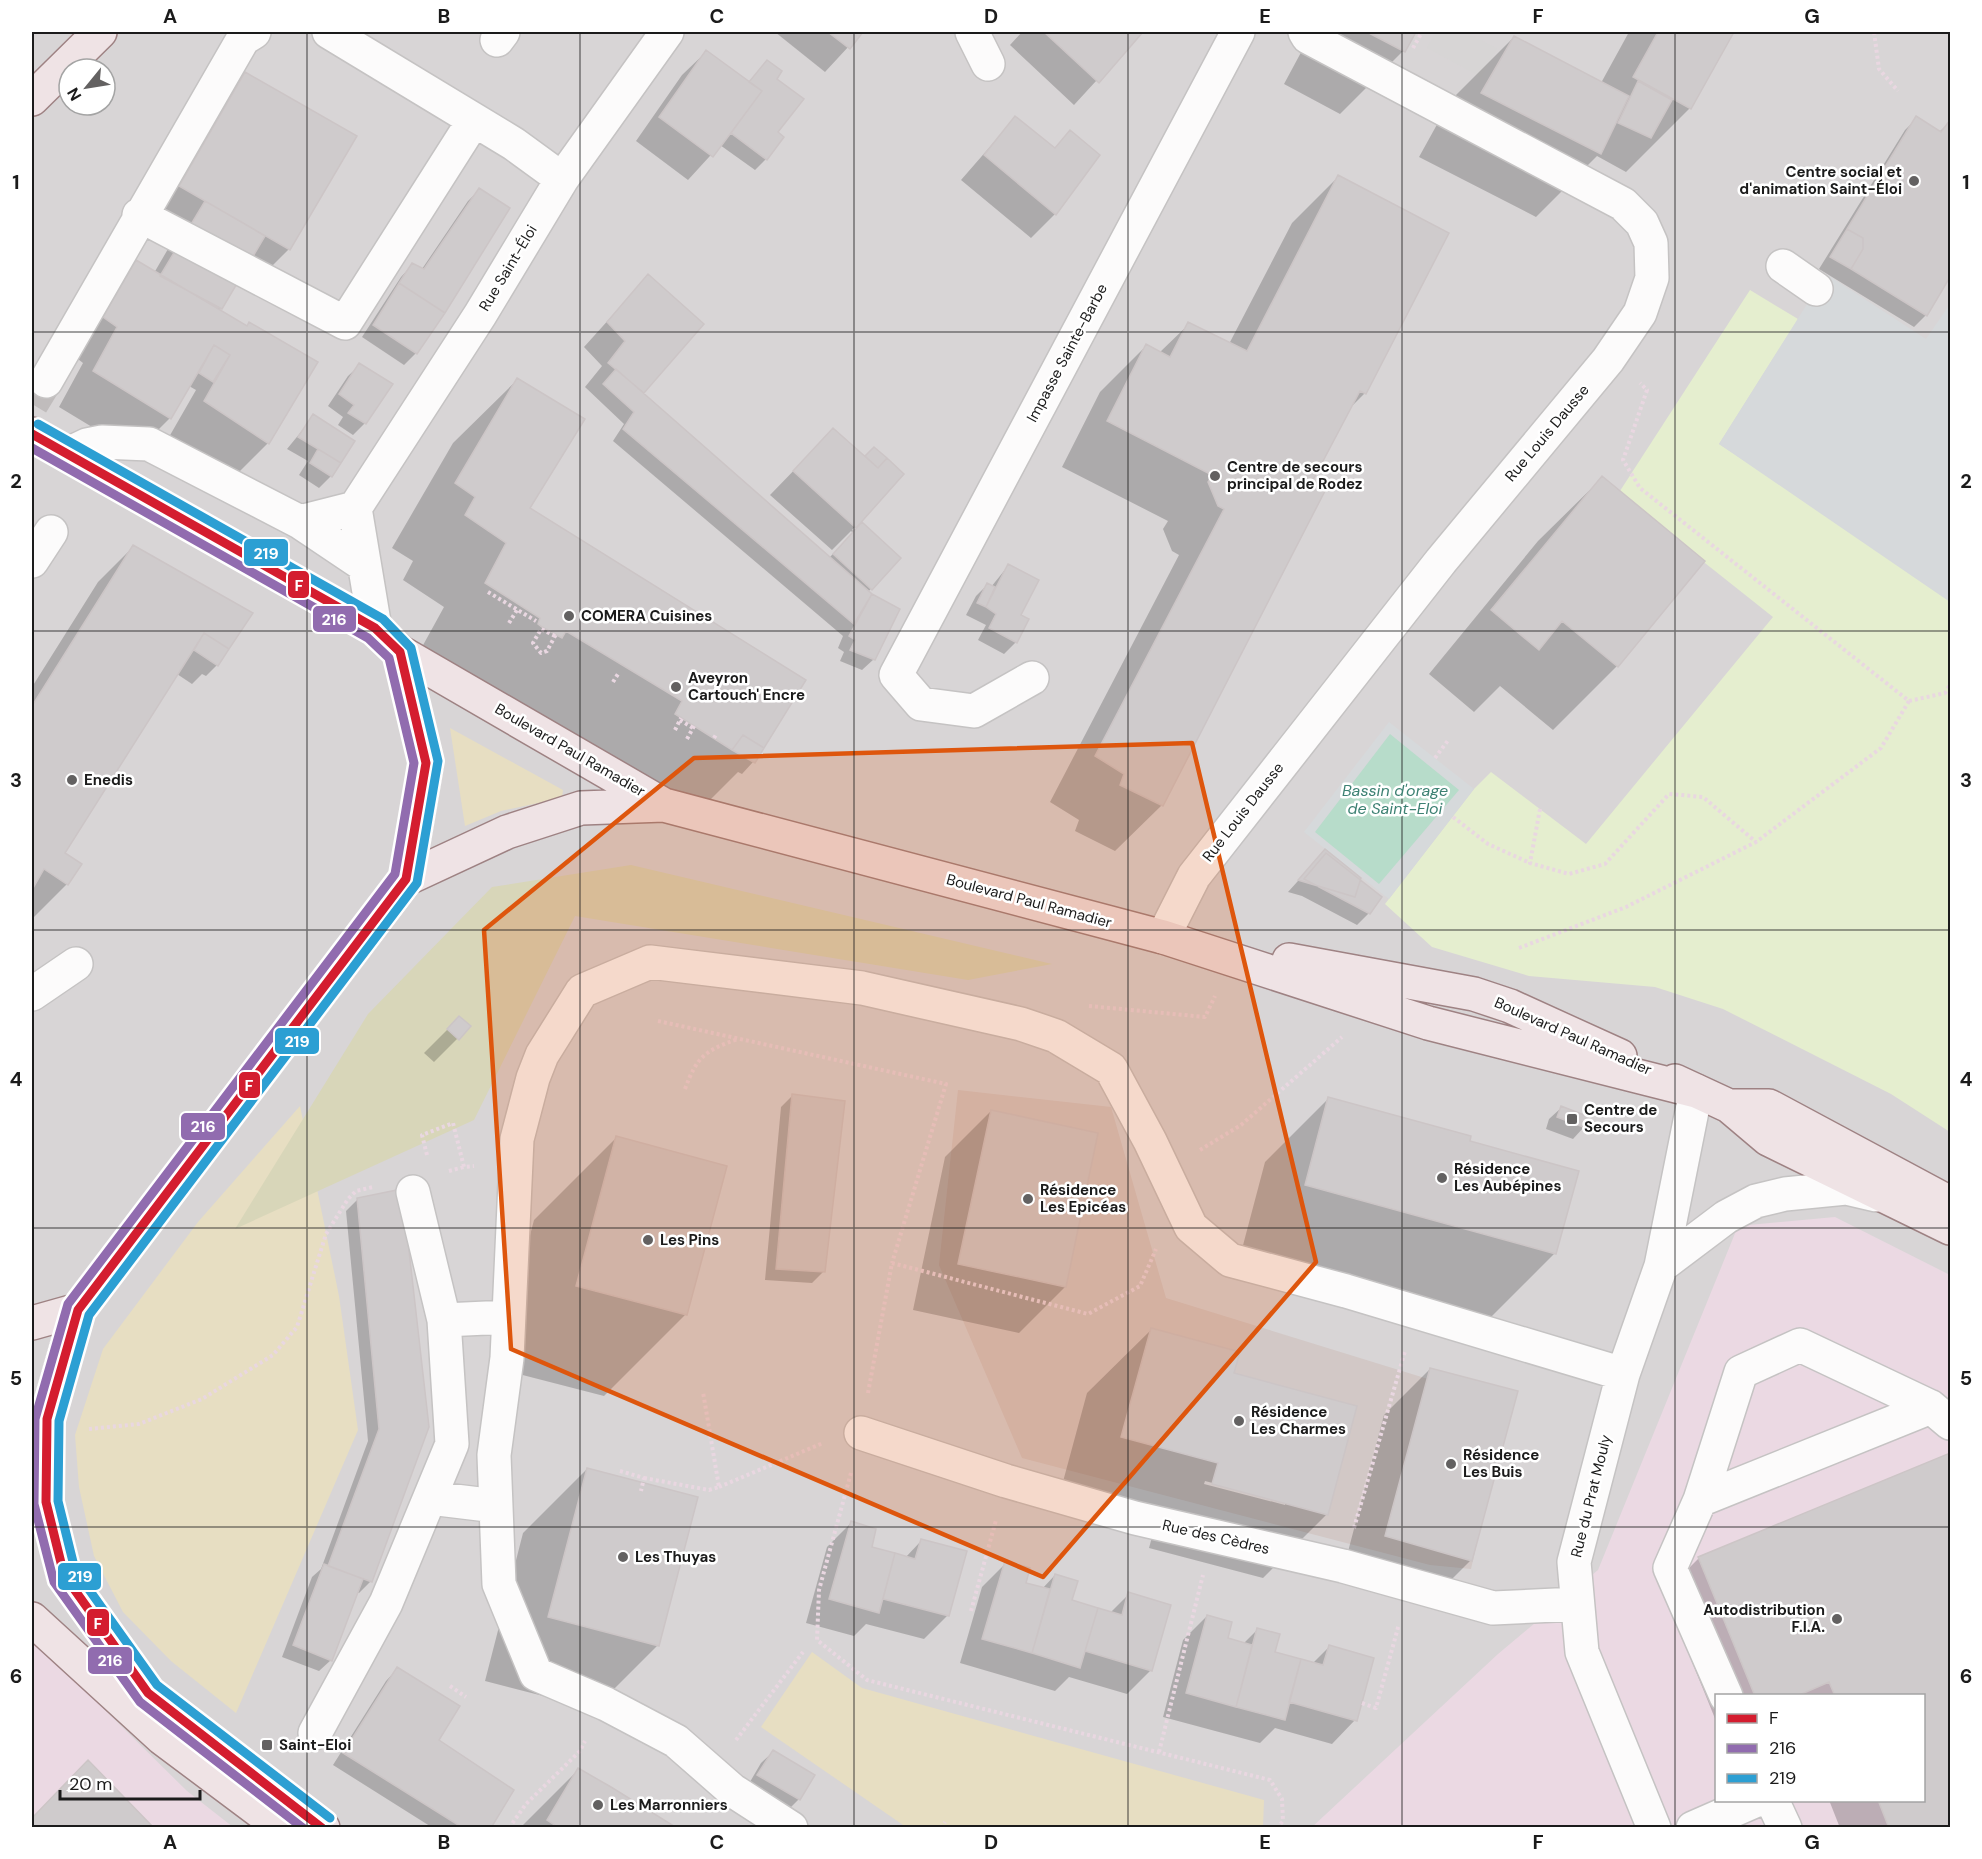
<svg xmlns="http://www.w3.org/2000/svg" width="1982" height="1859" font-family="'DM Sans',sans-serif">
	<rect width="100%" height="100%" fill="#e9e4e4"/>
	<path fill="#d8d5d6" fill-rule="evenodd" d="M32 32H1950V1827L32 1828ZM69 69H105V105H69ZM1716 1696H1924V1800H1716Z"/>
	<path fill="#ebd9e3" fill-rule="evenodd" d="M1835 1217 1950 1275V1827L1311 1828 1498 1654 1598 1570 1738 1226ZM1716 1696H1924V1800H1716Z
		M32 1638 187 1791 233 1827H32Z"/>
	<path fill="#d7d5d5" d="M1436 32H1464L1497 48 1481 77 1427 48Z"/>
	<path fill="#d2c8c6" d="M958 1090 1111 1107 1166 1298 1509 1404 1471 1569 1430 1565 1022 1458 939 1265Z"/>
	<path fill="#e7dec2" d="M450 728 563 790 562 798 501 811 465 826Z
		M300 1106 339 1296 358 1430 236 1713 171 1661 123 1612 94 1556 79 1487 75 1435 103 1349 198 1222Z
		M812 1652 862 1688 1264 1800 1263 1827H906L761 1727Z"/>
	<path fill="#d8d6b9" d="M631 865 1052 964 968 980 575 916 474 1120 235 1229 368 1014 492 887Z"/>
	<path fill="#e5eecf" d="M1750 290 1798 319 1719 444 1950 594V1132L1891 1094 1723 1009 1655 987 1529 976 1432 947 1385 904 1474 789 1491 772 1586 844 1773 617 1618 494Z"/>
	<path fill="#d6d9db" d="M1826 274 1926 339 1950 304V602L1719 444Z
		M1389 722 1474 789 1389 899 1304 832Z"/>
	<path fill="#b7dcca" d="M1390 734 1459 790 1379 884 1315 832Z"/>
	<path fill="#0003" fill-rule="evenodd" d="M775 32H862L825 72Z
		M1022 32H1141L1074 105 1010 45Z
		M1312 32H1414L1403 51 1340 114 1284 84Z
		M1629 32H1732L1690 108 1626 172 1597 156 1536 217 1419 157 1450 101 1514 37 1601 83Z
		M706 52 748 83 767 62 775 79 776 133 766 159 755 170 720 145 688 180 636 141 682 75Z
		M245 74 355 137 289 249 265 273 248 263 218 311 268 443 233 478 169 437 196 390 189 386 170 418 135 453 59 407 83 363 69 352 101 297 136 262 154 273 182 225 156 210 222 98Z
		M1015 118 1054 149 1070 132 1055 214 1031 238 961 180Z
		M1917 118 1938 133 1950 122V275L1926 315 1914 327 1819 269 1905 130Z
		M1338 177 1365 393 1349 409 1311 481 1324 490 1161 806 1115 851 1075 831 1079 820 1050 802 1179 555 1172 551 1163 529 1168 521 1062 467 1100 392 1146 346 1159 353 1189 324 1229 344 1292 223Z
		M479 190 416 353 404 365 362 337 401 277 412 265 422 269 468 201Z
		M648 276 701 324 641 393 829 558 853 533 851 531 832 550 770 495 833 430 865 458 874 449 902 474 852 530 899 558 868 592 898 610 874 659 862 670 840 661 844 652 838 648 843 636 613 441 624 424 585 387 602 366 584 347Z
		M360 365 365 423 353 435 338 425 343 417 328 406 348 376Z
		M517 380 528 509 762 747 753 762 742 774 738 772 699 811 422 647 444 607 403 580 413 561 392 548 453 443Z
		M314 416 331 476 319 488 299 475 308 461 287 449Z
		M1602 478 1617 666 1553 730 1500 686 1474 712 1429 674 1538 541Z
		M133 547 251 613 217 665 206 676 202 674 192 684 177 674 63 854 67 884 32 919V687L98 582Z
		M1008 566 1018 616 1016 642 1004 654 978 640 986 625 966 615 976 596 987 585 991 587Z
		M1325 851 1369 913 1357 925 1302 896 1288 892Z
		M459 1018 469 1027 434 1062 424 1053Z
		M793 1095 824 1271 812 1283 765 1280 781 1107Z
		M1329 1098 1468 1142 1555 1253 1491 1317 1242 1249 1265 1162Z
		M1561 1108 1584 1127 1573 1139 1546 1129 1549 1119Z
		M991 1111 1065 1287 1019 1333 913 1310 945 1157Z
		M616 1138 686 1314 604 1396 495 1368 534 1220Z
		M401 1191 371 1581 359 1593 356 1592 331 1660 319 1671 282 1657 312 1577 321 1569 368 1441 346 1211 358 1199Z
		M1151 1330 1232 1374 1326 1515 1263 1578 1149 1548 1155 1526 1058 1500 1087 1393ZM1205 1481 1285 1502V1505L1204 1484Z
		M1430 1369 1471 1560 1425 1606 1340 1582 1384 1415Z
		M1950 1454V1828H1840L1829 1800H1924V1696H1716V1721L1664 1593 1699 1558Z
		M587 1469 658 1645 594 1709 485 1681 523 1533Z
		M851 1523 870 1548 905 1558 921 1541 948 1615 924 1639 866 1624 854 1636 806 1623 827 1547Z
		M1006 1563 1024 1584 1042 1589 1055 1575 1070 1601 1110 1613 1129 1594 1151 1670 1127 1694 1069 1677 1055 1691 960 1663 982 1587Z
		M1207 1616 1226 1639 1243 1644 1257 1630 1273 1653 1312 1664 1329 1647 1355 1720 1332 1744 1275 1728 1260 1743 1163 1717 1183 1640Z
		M397 1669 437 1741 489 1828H433L333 1765 386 1681Z
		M773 1752 799 1799 787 1811 747 1787 761 1763Z
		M578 1770 673 1828H520Z"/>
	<path fill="#cfcbcc" stroke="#ccc5c6" stroke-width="1.5" d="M828 32H863L850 49Z
		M1044 32H1143L1099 83Z
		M1367 32H1416L1405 52Z
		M1658 32H1734L1691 109 1633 77Z
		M1514 36 1629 96 1601 154 1481 93Z
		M706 50 762 91 713 157 659 117Z
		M767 60 782 71 777 79 804 99 778 132 784 137 767 160 731 133 762 91 749 82Z
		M245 72 357 136 290 250 179 186Z
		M1638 81 1672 100 1651 138 1618 123Z
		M1015 116 1055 148 1070 130 1100 155 1056 215 984 155Z
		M1916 116 1941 132 1950 120V277L1927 316 1851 269 1863 249V238L1847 229Z
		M1338 175 1449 233 1366 394 1360 391 1313 480 1326 489 1163 806 1120 785 1124 774 1095 756 1224 509 1218 506 1208 482 1212 475 1107 421 1146 344 1170 357 1188 322 1247 351Z
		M479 188 510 208 445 313 399 283 412 263 424 269Z
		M205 201 265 236 222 309 160 276Z
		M1847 229 1863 238V249L1851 269 1830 257Z
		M136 260 247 326 249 322 318 362 269 444 204 401 230 355 214 345 171 419 93 371 117 327 103 317Z
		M648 274 704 324 644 393 608 363 625 341 607 322Z
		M399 283 445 313 417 354 373 325Z
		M214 345 230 355 213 382 199 373Z
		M359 363 393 384 366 424 348 413 354 405 339 394Z
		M616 369 872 594 854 624 623 429 634 412 603 384Z
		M517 378 585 419 530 508 806 680 764 748 743 735 732 750 718 741 675 714 682 701 566 631 562 638 542 627 538 624 540 618 485 583 506 543 465 515 475 497 455 483Z
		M313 414 355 441 341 463 298 437Z
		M833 428 878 468 887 458 904 474 856 528 793 471Z
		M874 447 887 458 878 468 865 456Z
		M318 449 341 463 332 477 310 463Z
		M1602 476 1705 561 1618 667 1562 621 1539 650 1491 610Z
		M862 522 901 558 872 590 833 554Z
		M133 545 253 613 229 649 204 633 65 853 82 864 68 885 44 869 32 890V706Z
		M1008 564 1039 580 1021 615 1029 619 1017 643 989 628 996 614 986 607Z
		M987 583 995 587 986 607 977 603Z
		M872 594 900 609 875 660 850 650 855 640 849 636Z
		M204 633 229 649 218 666 194 650Z
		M743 735 764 748 755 763 732 750Z
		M1325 849 1361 878 1355 897 1298 880Z
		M1326 853 1382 897 1370 914 1304 879Z
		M459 1016 471 1026 459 1040 447 1029Z
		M792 1094 845 1101 825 1272 776 1269Z
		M1328 1097 1471 1136 1470 1141 1579 1171 1556 1254 1305 1185Z
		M1561 1106 1589 1117 1586 1128 1557 1117Z
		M991 1110 1098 1133 1066 1287 958 1264Z
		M616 1136 727 1166 687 1315 576 1286Z
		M402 1189 429 1427 372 1582 328 1566 379 1429 357 1198Z
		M1151 1328 1240 1352 1234 1373 1357 1406 1328 1515 1212 1484 1218 1463 1121 1437Z
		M1430 1368 1518 1391 1472 1561 1385 1536Z
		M1950 1453V1828H1889L1878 1800H1924V1696H1835L1829 1682 1797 1696H1755L1698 1557Z
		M587 1468 698 1497 659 1646 548 1617Z
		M851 1521 876 1529 872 1547 895 1553 879 1613 829 1599Z
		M921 1539 967 1551 949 1616 883 1599 895 1553 915 1559Z
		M1005 1561 1030 1568 1026 1583 1050 1589 1032 1653 982 1639Z
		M324 1564 363 1579 332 1661 293 1645Z
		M1055 1574 1078 1581 1072 1600 1098 1608 1080 1668 1032 1653Z
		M1128 1592 1171 1605 1152 1671 1085 1651 1098 1608 1122 1615Z
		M1207 1615 1232 1622 1228 1638 1252 1645 1236 1707 1186 1693Z
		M1257 1628 1280 1634 1275 1652 1301 1659 1285 1720 1236 1707Z
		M1329 1645 1374 1658 1357 1721 1289 1702 1301 1659 1323 1665Z
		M397 1667 460 1706 439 1740 514 1790 491 1828H463L343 1753Z
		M773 1750 815 1775 800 1800 757 1775Z
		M88 1760 154 1828H32V1818Z
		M578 1768 611 1787 677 1828H559L547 1820Z"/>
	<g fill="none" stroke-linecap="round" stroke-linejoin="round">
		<path stroke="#c0bcbc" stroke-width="33" stroke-dasharray="33 16" stroke-linecap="butt" d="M32 404 46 381"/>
		<g stroke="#c5c3c3" stroke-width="36">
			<path id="minor" d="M329 32 514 144 562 179
				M972 32 988 64
				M497 40 503 32
				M139 215 345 323 474 120
				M1783 266 1816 289
				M46 381 243 39 254 32
				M68 454 87 445 102 442 149 444 300 522 355 508
				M300 522 364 565
				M32 561 51 532
				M375 628 355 508 480 315 562 179 667 32
				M1032 678 974 711 921 704 896 675 1238 32
				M1163 937 1194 876 1441 561 1608 360 1640 313 1652 278 1651 243 1642 223 1623 204 1308 37 1305 32
				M32 994 76 964
				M413 1192 444 1320 508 1317
				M1661 1266 1726 1217 1756 1201 1785 1194 1846 1188 1876 1195
				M861 1433 1006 1481 1135 1518 1343 1566 1493 1608 1577 1604
				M430 1498 496 1506
				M1700 1500 1741 1372 1800 1345 1931 1407
				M1726 1696 1670 1568 1700 1500 1931 1407 1950 1423
				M315 1733 386 1603 452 1444 444 1320
				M1772 1800 1785 1828
				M791 1828 732 1790 676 1741 606 1704 536 1674 499 1584 494 1455 507 1358 517 1139 533 1078 542 1055 582 991 650 962 862 988 1021 1024 1056 1036 1111 1069 1150 1141 1191 1227 1230 1260 1346 1291 1623 1374
				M1654 1828 1582 1652 1574 1562 1623 1374 1661 1266 1696 1091
				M1693 1828 1757 1800"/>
		</g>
		<g stroke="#9e8283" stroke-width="36">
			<path id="major" d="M32 99 100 32
				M32 434 375 628 400 652 664 805 1163 937 1428 1023 1696 1091
				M406 879 507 832 581 808 664 805
				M1289 960 1474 994 1510 1006 1620 1056
				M1675 1081 1729 1106 1768 1139 1950 1228
				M1729 1106H1769L1950 1203
				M32 1323 78 1310
				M32 1619 162 1738 282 1828
				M323 1828 148 1693 64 1575 46 1502 47 1419 78 1310 406 879 426 763 400 652"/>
		</g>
		<path stroke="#e9d7e1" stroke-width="4" stroke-dasharray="3 3" stroke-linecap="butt" d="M1874 32 1879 69 1898 91
			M1413 48 1422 32
			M488 592 536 621
			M509 623 517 610
			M555 636 541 629 533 643 541 653 547 651 555 636 556 634
			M613 682 618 674
			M1909 701 1945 693 1950 685
			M680 720 693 728
			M675 730 681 718
			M714 738 717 733
			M687 739 694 726
			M1435 758 1449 739
			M1540 809 1530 863 1569 874 1605 864 1669 794 1703 797 1756 842
			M1453 817 1488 844 1530 863
			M1519 948 1626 907 1756 842 1881 748 1909 701 1640 488 1623 460 1647 390 1640 383
			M1089 1006 1205 1017 1215 996
			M658 1021 946 1084 892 1263
			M685 1089C697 1056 706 1050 738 1039
			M1200 1150 1241 1125 1342 1037
			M427 1155 422 1135 453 1123 464 1167 474 1166
			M449 1171 464 1167
			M868 1393 892 1263 1088 1314 1140 1286 1156 1249
			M89 1429 139 1424 202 1399 273 1355 297 1327 326 1234 348 1199 356 1191 373 1187
			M620 1471 644 1478 641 1491
			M851 1473 819 1590 817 1640 867 1680 1270 1780 1282 1799 1283 1821 1277 1828
			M644 1478 709 1490 719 1487 703 1392
			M719 1487 823 1443
			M1354 1528 1405 1351
			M971 1611 996 1520
			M450 1686 466 1697
			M1362 1703 1376 1708 1399 1624
			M736 1740 803 1652
			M1159 1752 1203 1575
			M509 1828 526 1804 580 1751 585 1741
			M941 1828 945 1822"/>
		<use href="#minor" stroke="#fcfbfb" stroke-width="33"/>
		<use href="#major" stroke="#efe3e5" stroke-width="33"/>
		<g stroke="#fff" stroke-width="14">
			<path id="bus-1" d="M32 434 375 628 400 652 426 763 406 879 78 1310 47 1419 46 1502 64 1575 148 1693 322 1828"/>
		</g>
		<g stroke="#fff" stroke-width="14">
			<path id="bus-2" d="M32 448 368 638 389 658 414 763 395 874 68 1304 35 1419 34 1504 54 1582 140 1702 303 1828"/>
		</g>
		<g stroke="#fff" stroke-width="14">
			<path id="bus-3" d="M38 424 383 619 411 648 438 761 417 883 89 1315 59 1421 58 1501 75 1570 157 1685 330 1818"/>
		</g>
		<use href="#bus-1" stroke="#d41d2f" stroke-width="9"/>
		<use href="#bus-2" stroke="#916caf" stroke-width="9"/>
		<use href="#bus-3" stroke="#2c9fd3" stroke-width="9"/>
	</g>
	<path fill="#de560d" fill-opacity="0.2" stroke="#de560d" stroke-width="4.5" stroke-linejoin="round" d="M1192 743 1316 1262 1043 1577 511 1349 484 930 694 758Z"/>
	<path fill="none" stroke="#1b1b1b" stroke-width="1.5" stroke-opacity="0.55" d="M307 32V1828M580 32V1828M854 32V1828M1128 32V1828M1402 32V1828M1675 32V1828M32 332H1950M32 631H1950M32 930H1950M32 1228H1950M32 1527H1950"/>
	<g fill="#636161" stroke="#fff" stroke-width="2">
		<circle cx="1914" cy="181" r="6"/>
		<circle cx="1215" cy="476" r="6"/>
		<circle cx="569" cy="616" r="6"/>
		<circle cx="676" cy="687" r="6"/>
		<circle cx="72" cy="780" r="6"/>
		<rect x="1566" y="1113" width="12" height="12" rx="3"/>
		<circle cx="1442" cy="1178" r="6"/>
		<circle cx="1028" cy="1199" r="6"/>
		<circle cx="648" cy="1240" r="6"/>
		<circle cx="1239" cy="1421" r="6"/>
		<circle cx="1451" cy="1464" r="6"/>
		<circle cx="623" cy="1557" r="6"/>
		<circle cx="1837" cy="1619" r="6"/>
		<rect x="261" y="1739" width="12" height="12" rx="3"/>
		<circle cx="598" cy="1805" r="6"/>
	</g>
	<g text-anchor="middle" stroke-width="5" stroke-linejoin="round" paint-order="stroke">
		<g font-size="15" font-weight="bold" fill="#1b1b1b" stroke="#fff" text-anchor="start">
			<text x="1902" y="177" text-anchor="end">Centre social et<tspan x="1902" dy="17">d'animation Saint-Éloi</tspan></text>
			<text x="1227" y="472">Centre de secours<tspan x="1227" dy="17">principal de Rodez</tspan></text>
			<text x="581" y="621">COMERA Cuisines</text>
			<text x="688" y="683">Aveyron<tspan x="688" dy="17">Cartouch' Encre</tspan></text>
			<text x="84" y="785">Enedis</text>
			<text x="1584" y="1115">Centre de<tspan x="1584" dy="17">Secours</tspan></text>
			<text x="1454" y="1174">Résidence<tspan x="1454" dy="17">Les Aubépines</tspan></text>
			<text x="1040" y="1195">Résidence<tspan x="1040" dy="17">Les Epicéas</tspan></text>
			<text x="660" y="1245">Les Pins</text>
			<text x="1251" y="1417">Résidence<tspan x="1251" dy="17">Les Charmes</tspan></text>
			<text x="1463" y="1460">Résidence<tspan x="1463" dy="17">Les Buis</tspan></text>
			<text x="635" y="1562">Les Thuyas</text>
			<text x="1825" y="1615" text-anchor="end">Autodistribution<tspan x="1825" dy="17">F.I.A.</tspan></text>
			<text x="279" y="1750">Saint-Eloi</text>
			<text x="610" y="1810">Les Marronniers</text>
		</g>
		<g font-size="15" fill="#1b1b1b" stroke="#fff">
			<text transform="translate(508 268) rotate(-59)" y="5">Rue Saint-Éloi</text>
			<text transform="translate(1067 353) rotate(-62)" y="5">Impasse Sainte-Barbe</text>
			<text transform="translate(1547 433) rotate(-50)" y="5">Rue Louis Dausse</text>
			<text transform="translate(570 750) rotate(30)" y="5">Boulevard Paul Ramadier</text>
			<text transform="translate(1243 812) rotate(-52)" y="5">Rue Louis Dausse</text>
			<text transform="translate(1029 901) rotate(15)" y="5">Boulevard Paul Ramadier</text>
			<text transform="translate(1573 1036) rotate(24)" y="5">Boulevard Paul Ramadier</text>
			<text transform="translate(1591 1496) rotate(-76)" y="5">Rue du Prat Mouly</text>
			<text transform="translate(1216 1537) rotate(13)" y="5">Rue des Cèdres</text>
		</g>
		<g font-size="16" font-style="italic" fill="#3d8173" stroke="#fff">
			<text x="1395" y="796">Bassin d'orage<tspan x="1395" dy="18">de Saint-Eloi</tspan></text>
		</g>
	</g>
	<g stroke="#fff" stroke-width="2">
		<rect x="243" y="538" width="46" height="29" rx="6" fill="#2c9fd3"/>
		<rect x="287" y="570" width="23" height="29" rx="6" fill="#d41d2f"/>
		<rect x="312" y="605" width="45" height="28" rx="6" fill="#916caf"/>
		<rect x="274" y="1027" width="46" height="28" rx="6" fill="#2c9fd3"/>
		<rect x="238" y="1071" width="23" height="28" rx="6" fill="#d41d2f"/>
		<rect x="180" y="1112" width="46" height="29" rx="6" fill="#916caf"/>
		<rect x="57" y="1562" width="45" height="29" rx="6" fill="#2c9fd3"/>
		<rect x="86" y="1608" width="24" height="29" rx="6" fill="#d41d2f"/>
		<rect x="87" y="1646" width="46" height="29" rx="6" fill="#916caf"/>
	</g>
	<g font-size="16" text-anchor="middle" font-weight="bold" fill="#fff">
		<text x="266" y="559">219</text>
		<text x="299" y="591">F</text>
		<text x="334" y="625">216</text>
		<text x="297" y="1047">219</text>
		<text x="249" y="1091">F</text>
		<text x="203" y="1132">216</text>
		<text x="80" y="1582">219</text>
		<text x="98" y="1629">F</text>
		<text x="110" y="1666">216</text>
	</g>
	<rect width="1982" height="1859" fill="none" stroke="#ffffff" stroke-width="66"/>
	<rect x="1715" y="1694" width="210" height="108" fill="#ffffff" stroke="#a4a4a4" stroke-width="1.5"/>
	<rect x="1727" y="1714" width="30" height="9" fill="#d41d2f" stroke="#a4a4a4" stroke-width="1.5"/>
	<text x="1769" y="1724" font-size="18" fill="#1b1b1b">F</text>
	<rect x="1727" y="1744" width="30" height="9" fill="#916caf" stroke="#a4a4a4" stroke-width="1.5"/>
	<text x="1769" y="1754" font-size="18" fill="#1b1b1b">216</text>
	<rect x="1727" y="1774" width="30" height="9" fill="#2c9fd3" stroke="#a4a4a4" stroke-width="1.5"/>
	<text x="1769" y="1784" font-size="18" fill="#1b1b1b">219</text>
	<g transform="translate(87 87) rotate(240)"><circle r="28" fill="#ffffff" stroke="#a4a4a4" stroke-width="1.5"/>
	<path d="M0-4.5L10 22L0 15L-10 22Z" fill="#636161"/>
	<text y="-9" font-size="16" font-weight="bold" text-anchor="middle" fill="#1b1b1b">N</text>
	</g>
	<path d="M60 1790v9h140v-9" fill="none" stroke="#1b1b1b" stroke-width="3"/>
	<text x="69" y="1790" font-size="18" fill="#1b1b1b" stroke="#ffffff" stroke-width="4.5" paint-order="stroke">20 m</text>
	<rect x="33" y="33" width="1916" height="1793" fill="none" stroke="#1b1b1b" stroke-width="2"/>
	<g font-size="20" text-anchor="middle" font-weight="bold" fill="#1b1b1b">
		<text x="170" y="23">A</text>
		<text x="444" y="23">B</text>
		<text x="717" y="23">C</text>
		<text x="991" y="23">D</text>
		<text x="1265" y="23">E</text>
		<text x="1538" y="23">F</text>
		<text x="1812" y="23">G</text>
		<text x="16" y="189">1</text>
		<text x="1966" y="189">1</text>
		<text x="16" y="488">2</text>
		<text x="1966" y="488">2</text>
		<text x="16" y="787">3</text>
		<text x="1966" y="787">3</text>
		<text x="16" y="1086">4</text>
		<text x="1966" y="1086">4</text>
		<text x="16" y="1385">5</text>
		<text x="1966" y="1385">5</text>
		<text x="16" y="1683">6</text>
		<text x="1966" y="1683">6</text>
		<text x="170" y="1849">A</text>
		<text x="444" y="1849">B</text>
		<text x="717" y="1849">C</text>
		<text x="991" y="1849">D</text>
		<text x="1265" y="1849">E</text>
		<text x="1538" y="1849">F</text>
		<text x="1812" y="1849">G</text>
	</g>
</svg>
